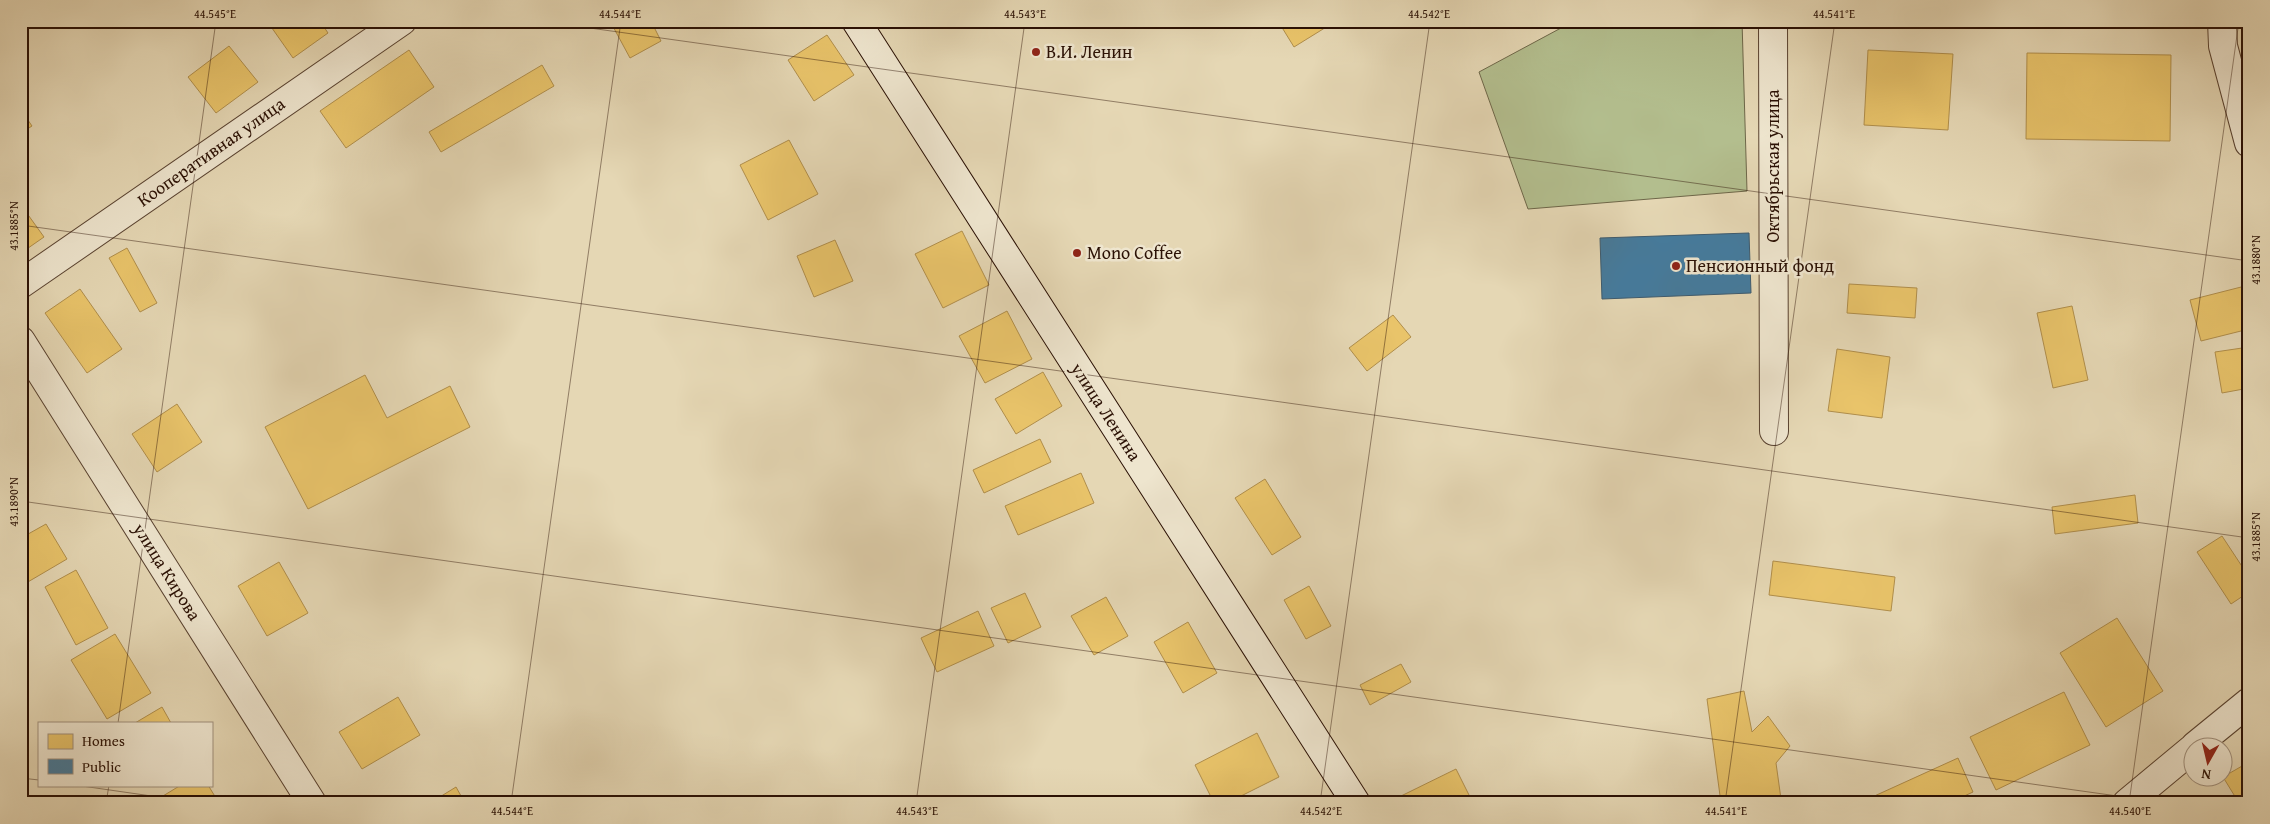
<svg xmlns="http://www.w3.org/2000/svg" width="2270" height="824" font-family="'Gentium Book Plus',serif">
	<rect width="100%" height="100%" fill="#e5d7b4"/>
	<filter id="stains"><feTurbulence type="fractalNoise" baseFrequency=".004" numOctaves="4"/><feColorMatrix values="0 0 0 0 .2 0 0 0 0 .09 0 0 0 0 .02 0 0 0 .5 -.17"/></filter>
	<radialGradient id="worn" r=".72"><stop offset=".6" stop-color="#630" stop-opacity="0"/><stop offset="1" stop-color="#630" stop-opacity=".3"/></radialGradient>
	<path fill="#b3be8e" stroke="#6e6749" d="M1574 21H1742L1747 191 1528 209 1479 72Z"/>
	<path fill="#e9c46a" stroke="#b08e4b" d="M267 21H320L328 33 293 58Z
		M610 21H651L661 41 630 58Z
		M1278 21H1336L1294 47Z
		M827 35 854 75 814 101 788 60Z
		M229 46 258 82 216 113 188 77Z
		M409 50 434 87 346 148 320 111Z
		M1868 50 1953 54 1948 130 1864 125Z
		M2027 53 2171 55 2170 141 2026 139Z
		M542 65 554 86 441 152 429 132Z
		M21 110 32 126 21 133Z
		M789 140 818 194 768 220 740 165Z
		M21 205 44 237 21 253Z
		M962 231 989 285 943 308 915 254Z
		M835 240 853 281 814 297 797 256Z
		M127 248 157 303 140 312 109 258Z
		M1849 284 1917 288 1915 318 1847 313Z
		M2249 285V329L2201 341 2190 300Z
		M80 289 122 349 87 373 45 313Z
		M2072 306 2088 380 2053 388 2037 313Z
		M1007 311 1032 359 985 383 959 336Z
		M1393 315 1411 337 1367 371 1349 348Z
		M2249 347V388L2222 393 2215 352Z
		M1837 349 1890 357 1882 418 1828 411Z
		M1043 372 1062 406 1016 434 995 399Z
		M365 375 387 418 450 386 470 427 308 509 265 427Z
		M177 404 202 442 157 472 132 434Z
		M1040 439 1051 462 984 493 973 470Z
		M1081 473 1094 503 1018 535 1005 506Z
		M1265 479 1301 537 1272 555 1235 498Z
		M2135 495 2138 523 2055 534 2052 507Z
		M46 524 67 559 21 586V538Z
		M2222 536 2249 577V592L2231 604 2197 552Z
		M1773 561 1895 577 1891 611 1769 595Z
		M279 562 308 613 267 636 238 586Z
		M76 570 108 628 76 645 45 587Z
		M1309 586 1331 626 1306 639 1284 600Z
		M1025 593 1041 627 1008 643 991 608Z
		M1106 597 1128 636 1094 655 1071 616Z
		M978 611 994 646 937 672 921 638Z
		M2117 618 2163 691 2106 727 2060 653Z
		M1188 622 1217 673 1183 693 1154 642Z
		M115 634 151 693 107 719 71 660Z
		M1401 664 1411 682 1370 705 1360 685Z
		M1744 691 1752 732 1768 716 1790 746 1776 763 1781 799 1764 803H1721L1707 699Z
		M2064 692 2090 745 1996 790 1970 737Z
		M398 697 420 735 362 769 339 732Z
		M162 707 171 723H135Z
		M1257 733 1279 777 1227 803H1214L1195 765Z
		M1958 758 1973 792 1949 803H1859Z
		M2249 762V803H2239L2223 777Z
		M1456 769 1473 803H1404L1401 796Z
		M181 785H208L219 803H160L158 799Z
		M456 787 465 803H430Z"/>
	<path fill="#457b9d" stroke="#3d5b6f" d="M1749 233 1751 293 1602 299 1600 238Z"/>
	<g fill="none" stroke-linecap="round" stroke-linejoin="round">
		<g stroke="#594230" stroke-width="30">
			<path id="street" d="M1773 21 1774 431
				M2222 21 2223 46 2249 143
				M21 284 402 21
				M21 341 312 803
				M2195 746 2249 702
				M2127 803 2192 749"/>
		</g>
		<g stroke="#2a1004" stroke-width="30">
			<path id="secondary" d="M856 21 1356 803"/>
		</g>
		<use href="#street" stroke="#eee5ce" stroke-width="28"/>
		<use href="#secondary" stroke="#eee5ce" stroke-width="28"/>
	</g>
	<path fill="none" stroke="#2a1004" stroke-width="1" stroke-opacity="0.45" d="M540 21 2249 261M21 225 2249 538M21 501 2167 803M118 723 216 21M21 778 39 780M75 785 200 803M106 803 109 785M511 803 621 21M916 803 1025 21M1320 803 1430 21M1725 803 1835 21M2129 803 2239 21"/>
	<g fill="#8f2418" stroke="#eee5ce" stroke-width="2">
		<circle cx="1036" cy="52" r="5"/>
		<circle cx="1077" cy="253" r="5"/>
		<circle cx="1676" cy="266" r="5"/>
	</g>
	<g text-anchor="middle" stroke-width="5" stroke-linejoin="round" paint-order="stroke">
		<g font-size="18" fill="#2a1004" stroke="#eee5ce" text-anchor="start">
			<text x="1046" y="58">В.И. Ленин</text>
			<text x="1087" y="259">Mono Coffee</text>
			<text x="1686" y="272">Пенсионный фонд</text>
		</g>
		<g font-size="18" fill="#2a1004" stroke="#eee5ce">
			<text transform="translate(211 152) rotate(-35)" y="6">Кооперативная улица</text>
			<text transform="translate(1773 166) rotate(-90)" y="6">Октябрьская улица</text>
			<text transform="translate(1106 412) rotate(57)" y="6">улица Ленина</text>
			<text transform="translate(167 572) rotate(58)" y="6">улица Кирова</text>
		</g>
	</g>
	<rect width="2270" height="824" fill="none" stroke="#e5d7b4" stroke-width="55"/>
	<rect x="38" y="722" width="175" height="65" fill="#eee5ce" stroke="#a0907d"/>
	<rect x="48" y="734" width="25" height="15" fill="#e9c46a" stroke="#a0907d"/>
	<text x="82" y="746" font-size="15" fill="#2a1004">Homes</text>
	<rect x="48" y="759" width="25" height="15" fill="#457b9d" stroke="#a0907d"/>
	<text x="82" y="772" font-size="15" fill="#2a1004">Public</text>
	<g transform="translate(2208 762) rotate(188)"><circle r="24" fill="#eee5ce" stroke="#a0907d"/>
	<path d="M0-4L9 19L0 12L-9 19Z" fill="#8f2418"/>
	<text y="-8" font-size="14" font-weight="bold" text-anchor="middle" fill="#2a1004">N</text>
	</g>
	<rect x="28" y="28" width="2214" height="768" fill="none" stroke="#2a1004" stroke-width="2"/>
	<g font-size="12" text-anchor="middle" fill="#2a1004">
		<text x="215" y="18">44.545°E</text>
		<text x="620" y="18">44.544°E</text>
		<text x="1025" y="18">44.543°E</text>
		<text x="1429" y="18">44.542°E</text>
		<text x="1834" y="18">44.541°E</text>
		<text transform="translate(14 226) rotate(-90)" y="4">43.1885°N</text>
		<text transform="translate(2256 260) rotate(-90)" y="4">43.1880°N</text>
		<text transform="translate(14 502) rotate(-90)" y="4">43.1890°N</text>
		<text transform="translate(2256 537) rotate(-90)" y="4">43.1885°N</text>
		<text x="512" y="815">44.544°E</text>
		<text x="917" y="815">44.543°E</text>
		<text x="1321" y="815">44.542°E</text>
		<text x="1726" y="815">44.541°E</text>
		<text x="2130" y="815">44.540°E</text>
	</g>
	<rect width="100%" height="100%" filter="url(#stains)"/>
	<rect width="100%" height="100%" fill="url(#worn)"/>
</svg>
